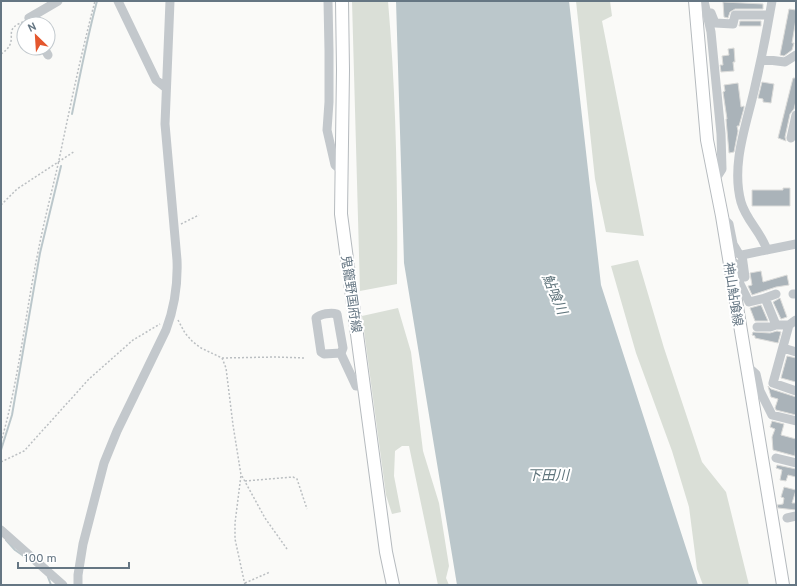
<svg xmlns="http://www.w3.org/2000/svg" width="797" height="586" font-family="Overpass,'Noto Sans JP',sans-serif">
	<rect width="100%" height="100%" fill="#fafaf8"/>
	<path fill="#dadfd7" d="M352 1H388C396 95 398 190 397 284L360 291Z
		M576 1H610L612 16 602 21 644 236 606 232 595 179Z
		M638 260 664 348 702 462 726 492 749 585H703L697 569 689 507 672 451 636 353 611 266Z
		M398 308 411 352 423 451 439 503 449 566 446 578 449 585H438L409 446H402L395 451 394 476 401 512 392 514 386 495 362 316Z"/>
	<path fill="#bbc7cb" d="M396 1H569L601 285 698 585H457L404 263Z"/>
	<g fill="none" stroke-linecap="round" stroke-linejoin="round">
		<path stroke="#bbc7cb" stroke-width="2" d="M72 114C80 76 87 38 97 1
			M1 450 12 415 40 253 61 166
			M6 540 15 550 25 557
			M48 577 51 585"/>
	</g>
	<path fill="#aab3b9" stroke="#dcdcda" d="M723 2 763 4V9H735L730 12 728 18 724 17Z
		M789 9 796 10V19L792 43H794L792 50 784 56 780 55Z
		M740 21H761V26H739Z
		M734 48 735 62H733L734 71 721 72 720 65H723L722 56 729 55 728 49Z
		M793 78H796V101L794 109 790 114 785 137 786 141 778 138Z
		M762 82 774 84 771 103 763 102V99L758 98Z
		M738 83 741 107 744 106V108L739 126H737L738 131 734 152 729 153 726 119H727L723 92 725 91 724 85Z
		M783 188H790V206H752V190H783Z
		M761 271 763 282 787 275 789 285 776 287 752 295 748 286 752 285 750 273Z
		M780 298 787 317 781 319 773 302Z
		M761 305 768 321H755L750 308Z
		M777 331 781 332 778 343 755 338V336L752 335 753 332 770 333Z
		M787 356 796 358V382L781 378Z
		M768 386 771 389 796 397V415L776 410 775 408 778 399 771 397Z
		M772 421 784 424 781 435 796 439 795 456 773 450 772 437 775 429 770 427Z
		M777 465 796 469V477L788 475 786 481 780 480 782 470 776 468Z
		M784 487 796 490 792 503H796V510L778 508 777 505 783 504 784 498 781 497Z"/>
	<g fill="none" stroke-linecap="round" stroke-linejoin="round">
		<g stroke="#b5babe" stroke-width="14">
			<path id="major" d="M342 1 343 70 341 214 386 552 393 585
				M695 1 707 140 722 216 783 585"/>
		</g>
		<path stroke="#bbbfc2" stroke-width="1.5" stroke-dasharray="2 2" stroke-linecap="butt" d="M1 54C18 43 7 34 14 27 16 25 20 23 23 22
			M1 205 17 189 75 151
			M181 224 199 215
			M178 320 185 333 193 342 201 348 222 358 226 368 233 425 241 475 235 523V539L245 585
			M222 358 276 357 305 358
			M1 442C19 380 25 315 38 252 44 221 52 191 59 160 70 107 81 54 95 1
			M1 462 24 451 89 379 133 340 160 324
			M242 476 265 518 287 549
			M245 481 293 477 297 479 307 509
			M245 583 270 572"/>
		<path stroke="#c3c8cc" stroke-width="9" d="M118 1 156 80 166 88
			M328 1 329 51V102L327 130 335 165 341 170
			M704 1 711 32 721 134 722 169 715 180
			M711 13 715 23 733 24 735 15H769
			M32 24 29 18 58 1
			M44 48 48 55
			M761 59 785 62 796 55
			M791 138 796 115
			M726 221 729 224 733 244 739 254 742 255 796 244
			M767 250C761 232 746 220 741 202 731 165 746 126 754 91 761 61 767 31 772 1
			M742 255 745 277
			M728 258 736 264 740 284 749 302 765 298
			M776 294 765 298 776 325H789
			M793 294H796
			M796 320 789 325 773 383 796 391
			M757 327H770L776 325
			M783 348 796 352
			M341 353 324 354 321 352 316 318C320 314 331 312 337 314L343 348 341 353 342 356 356 386H364
			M746 365 756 374 760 391 772 415 796 421
			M776 458 796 463
			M787 518 796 516
			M1 530 63 585
			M78 585V575L83 544 104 463 117 431 166 330C175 306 178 285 177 260L165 124 170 1"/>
		<use href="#major" stroke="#fff" stroke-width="12"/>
	</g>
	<g text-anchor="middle" stroke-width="4" stroke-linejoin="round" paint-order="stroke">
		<g font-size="13" fill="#657683" stroke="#fff">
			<text transform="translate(352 294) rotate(82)" y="5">鬼籠野国府線</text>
			<text transform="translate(734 294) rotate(81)" y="5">神山鮎喰線</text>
		</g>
		<g font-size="14" font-style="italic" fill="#60757c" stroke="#fff">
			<text transform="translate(555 294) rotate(67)" y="5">鮎喰川</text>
			<text x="548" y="480">下田川</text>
		</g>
	</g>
	<rect width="797" height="586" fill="none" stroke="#657683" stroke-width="4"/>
	<g transform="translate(36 36) rotate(335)"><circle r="19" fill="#ffffff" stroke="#c1c8cd"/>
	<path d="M0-3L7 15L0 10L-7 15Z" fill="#e4572e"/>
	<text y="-6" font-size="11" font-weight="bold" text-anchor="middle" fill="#657683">N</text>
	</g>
	<path d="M18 562v6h111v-6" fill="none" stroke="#657683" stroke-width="2"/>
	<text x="24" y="562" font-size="12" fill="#657683" stroke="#ffffff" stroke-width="3" paint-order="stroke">100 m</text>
</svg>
